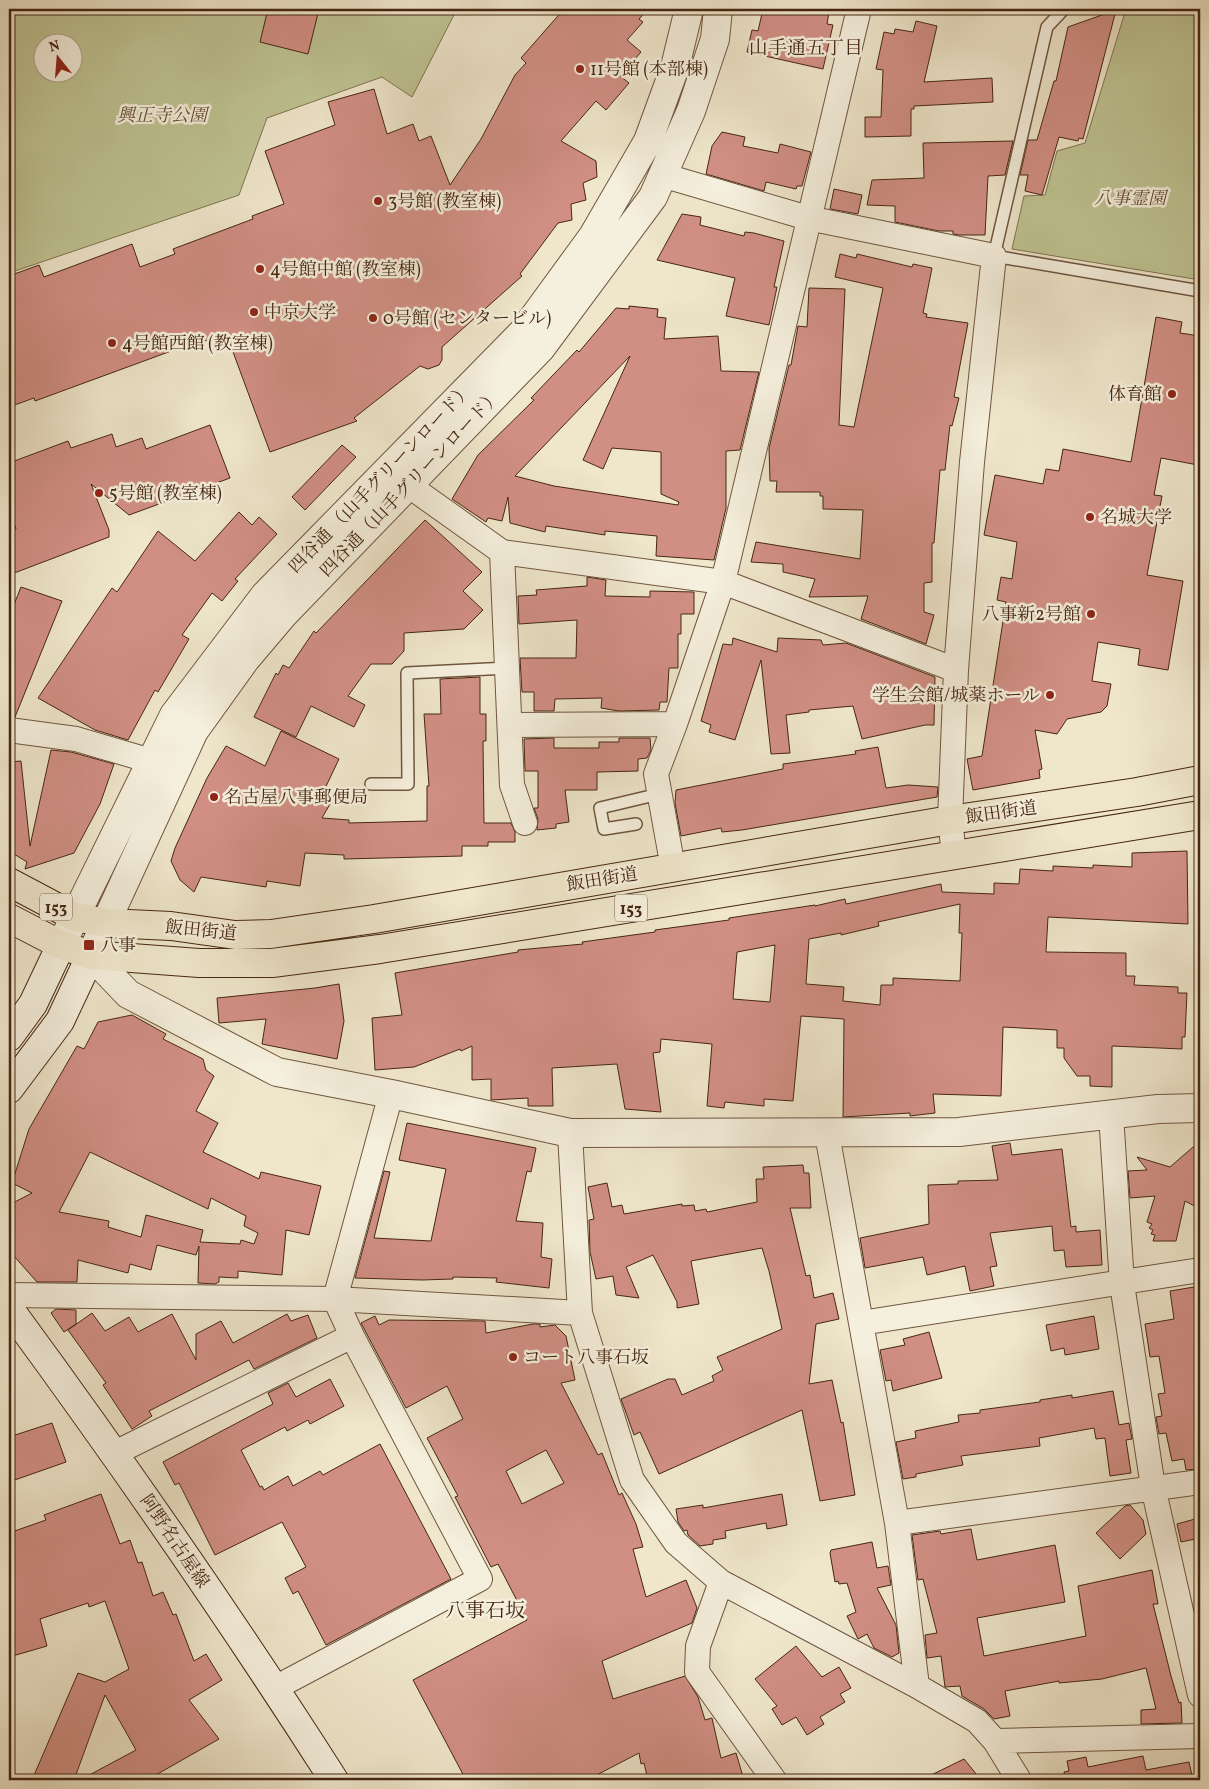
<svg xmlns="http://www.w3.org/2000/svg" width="1209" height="1789" font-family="Vollkorn,'Noto Serif JP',serif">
	<rect width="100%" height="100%" fill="#efe6cb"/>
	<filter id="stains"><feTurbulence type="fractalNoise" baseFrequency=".004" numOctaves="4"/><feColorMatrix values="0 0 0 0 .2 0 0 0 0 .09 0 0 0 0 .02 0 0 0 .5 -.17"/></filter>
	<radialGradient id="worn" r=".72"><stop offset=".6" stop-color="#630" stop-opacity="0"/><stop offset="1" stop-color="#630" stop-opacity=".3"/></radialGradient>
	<path fill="#bfc393" stroke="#827452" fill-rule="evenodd" d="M9 9H457L412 97 382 77 267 118 239 195 9 273ZM42 42H72V72H42Z
		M1126 9H1200V280L1012 249 1024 196 1045 195 1057 151 1085 143Z"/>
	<path fill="#d18f84" stroke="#462610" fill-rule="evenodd" d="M268 9H319L308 54 260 42Z
		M564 9H648L639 19 643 22 627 40 641 52 620 76 629 83 606 110 596 101 561 141 596 161 597 177 583 183 586 200 571 204 572 220 558 223 520 274 522 276 442 347V360L439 365 428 369 420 366 354 418 357 421 270 452 226 333 183 349 182 347 35 401 34 398 9 407V276L39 265 44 277 132 244 140 267 175 254 173 249 253 219 252 216 284 204 265 151 335 125 328 102 374 89 387 134 413 124 419 141 431 136 450 185 481 139 515 75 526 63 521 58Z
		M763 9H813L829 12 827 24 833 25 823 69 747 52 752 30 758 31Z
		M1116 10 1083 139 1079 138 1078 141 1059 137 1042 195 1025 191 1028 175H1020L1028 140H1037L1054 81H1056L1068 27Z
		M916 21 937 26 924 82 992 78 993 102 914 106V109H911V136L865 137V117H881L883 70 876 69 884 32 894 34 895 29 913 32Z
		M722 132 745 137 743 146 778 153 780 144 811 152 802 186H797L796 189 766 182 764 191 706 174 712 146Z
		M1013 141 1005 175 988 176 985 235H959L953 234V231H939L895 222V206L867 205 872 180 924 178 923 143Z
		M834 189 862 195 858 214 830 209Z
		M682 214 701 217 700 225 744 236 745 232 754 233 784 241 774 287H777L769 325 726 316 735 278 657 260Z
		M840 254 856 258 857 254 912 267 913 264 932 268 923 313 927 314 926 317 968 323 954 397 959 398 952 426 950 425 945 470H940L934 543H932V582L924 583V612L934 615 926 644 861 619 868 596 809 597 815 579 783 572V564L751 562 756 542 860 559 863 510 823 509V496H820V492H776L777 481H770L769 448 789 365H791L798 326 807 327 809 288 845 289 839 425 854 427 883 288 835 277Z
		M629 306 658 309 657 317 666 318 664 339 718 336 721 371 759 372 740 450 726 451V508L714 560 656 556 657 536 605 531V535L546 526 545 532 510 523 508 497 502 521 488 518 486 522 452 499 478 455 534 400 531 398 577 350 579 352 616 308 629 309ZM630 356 583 460 603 469 612 448 661 452V494L679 502 678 505 554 486 515 476Z
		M1156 317 1182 322 1180 333 1200 336V452L1198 465 1161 458 1154 495 1162 496 1147 575 1183 581 1168 670 1138 665 1140 649 1098 642 1092 681 1111 684 1107 706 1101 712 1067 719 1057 734 1035 730 1042 769 1039 770 1040 778 973 790 967 759 982 756 1006 602 997 600 1001 577 1012 579 1017 542 984 535 995 475 1043 484 1046 469 1059 471 1063 449 1131 462Z
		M210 425 230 478 129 515 91 484 109 530V537L9 575V532L16 529 9 508V463L68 441 71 448 112 434 116 447 142 438 146 449Z
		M342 445 356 457 305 510 292 497Z
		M239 512 252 525 259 517 277 534 235 579 238 581 222 601 212 593 182 635 189 639 158 692 155 690 128 740 95 730 38 698 112 588 117 592 158 531 195 561Z
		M425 520 482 572 463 591 483 610 464 629 404 633V651L392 664H371L348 696 365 705 354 727 311 706 296 737 254 717 276 673 278 675 283 665 289 668 314 631 316 633Z
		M587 577 606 580 605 596 650 597V591L694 592V614H681V634H678V668H669L667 702H660L659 710 619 711 601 708 602 698 555 699 554 711H534V692H522L520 658H576L577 620 519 624 518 596 537 595 536 590 587 586Z
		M21 587 62 601 15 717H9V617Z
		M733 638 777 652 778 638 821 640 823 645 846 643 935 677 934 725H925L862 739 853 706 809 710V712L786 715 790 753 771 754 761 660 735 740 709 732 711 725 701 721 723 644 732 645Z
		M480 677V714H486V741H483L484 823H511L515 832V842H488V846H462V856L344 859V855L305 853 300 886 267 881 266 887 201 877 194 892 180 880 171 861 175 848 207 778 226 746 265 766 281 731 339 759 320 799 330 804 322 818 349 820V823L427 821V786H429L424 714H441L440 679Z
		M554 738V748H599V742H619V738H650L651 750 647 758 638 759V771L597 772V790H565L569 822 556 824V828L537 830 538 819 534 808H538V771H525L524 739Z
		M878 747 886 788 908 785 938 787 937 797 742 830 722 832 721 828 681 836 675 803 676 790 783 769V764L856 754 855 751Z
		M51 750 71 752 114 764 100 804 74 853 25 869 27 862 9 851V762L21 761 30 846Z
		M1187 851 1188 924 1048 917 1046 952 1126 953V976H1135L1134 985 1178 987V993H1187L1185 1037H1182V1049L1112 1046V1087L1090 1086V1076H1077L1064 1058V1048H1057V1030L1003 1027 1001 1096 933 1094 935 1113 910 1116V1113L843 1117 844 1019 801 1016 793 1101 764 1099V1106L725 1102 724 1108 707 1106 712 1044 661 1039 660 1052 653 1053 661 1112 625 1109 617 1064 552 1068 553 1106H528V1098L491 1100V1079L472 1080V1046L461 1051 460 1049 414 1067 375 1070 372 1018 402 1015 395 973 518 952V950L583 944 582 942 655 932V930L729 920V918L815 905V906L845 899 846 904 941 884 942 892 994 894V883L1019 884 1020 869 1053 871V866L1093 868V865L1132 867V853ZM960 904 959 933H962L960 981 893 978V985H881L880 1005 843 1001 844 987 806 984 809 939 841 933V935L879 926 878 922ZM775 945 770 1002 733 999 737 952Z
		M339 984 344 1021 337 1059 262 1044 266 1019 219 1023 217 998 315 988Z
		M132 1015 166 1034 163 1039 203 1059 206 1070 214 1076 196 1111 218 1123 203 1152 259 1179 261 1172 321 1186 309 1235 286 1230 282 1275 238 1271V1278L219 1277V1282L215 1284 198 1283 199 1246 196 1255 157 1245 151 1270 130 1264 128 1273 78 1260 77 1282H37L13 1255 9 1243V1205L32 1193 12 1183 29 1129 77 1046 84 1049 98 1022ZM90 1152 208 1209 211 1198 246 1216 244 1226 258 1233 254 1244 241 1240 240 1244 200 1242 203 1230 146 1215 141 1237 108 1227 109 1221 59 1212Z
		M407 1123 536 1148 531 1172 527 1171 516 1221 543 1223 541 1257 552 1259 549 1288 496 1282 497 1278 453 1277V1279L422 1280 355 1278 384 1171 390 1172 374 1238 431 1241 446 1169 399 1160Z
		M1200 1141V1209L1185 1201 1176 1241H1153L1155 1235 1151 1234 1153 1230 1149 1228 1152 1224 1147 1222 1155 1196 1130 1198 1128 1171 1147 1170 1137 1157 1170 1167Z
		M1010 1143 1012 1155 1062 1149 1071 1227 1076 1226V1232L1100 1230 1102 1265 1066 1267 1064 1250 1054 1251 1052 1226 990 1233 997 1266 990 1267 994 1286 970 1291 965 1266 927 1275 923 1257 865 1268 860 1238 929 1224 928 1185 958 1184V1181L998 1180 992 1146Z
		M803 1165 804 1173H809L811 1208H790L806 1276 810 1275 814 1298 833 1293 839 1319 816 1324 809 1384 832 1380 841 1423 843 1422 855 1495 820 1501 802 1410 659 1474 640 1432 634 1435 621 1399 668 1379H675L682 1395 714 1381 712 1376 723 1370 717 1357 782 1329 769 1271 762 1248 691 1261 699 1304 677 1308V1302L653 1255 626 1267 639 1298 616 1295 613 1276 596 1279 590 1252 589 1220 594 1219 588 1187 607 1183 612 1207 622 1205 624 1214 682 1204V1206L694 1205 695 1211 706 1209 707 1212 757 1202 756 1179H764L763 1167Z
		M1194 1287 1198 1313H1200V1374L1195 1375 1200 1406V1469L1186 1470 1184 1459 1172 1461 1166 1433 1159 1434 1156 1417 1162 1416 1158 1394 1165 1393 1159 1356 1150 1357 1145 1324 1174 1319 1170 1291Z
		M56 1309 76 1310V1324L64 1332 51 1313Z
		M92 1313 105 1331 129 1317 138 1332 172 1314 196 1360V1334L221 1321 233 1343 287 1314 291 1321 308 1315 317 1338 254 1369 249 1360 149 1411 152 1416 132 1429 103 1385 106 1383 68 1330Z
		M375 1316 379 1325 389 1320 485 1321 486 1333 533 1324H540V1327L555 1325 566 1336 575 1380 561 1383 598 1455 602 1453 619 1495 622 1493 636 1524 643 1547 633 1549 646 1597 686 1580 697 1608 692 1623 602 1661 613 1699 685 1676 698 1697 705 1720 712 1718 721 1758 736 1753 744 1780H648L644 1763 641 1764 639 1753 587 1780H466L413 1680 527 1620 498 1564 491 1567 455 1497 458 1496 427 1438 463 1419 447 1386 406 1408 361 1323ZM546 1450 564 1483 522 1504 506 1471Z
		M1094 1316 1099 1349 1065 1355 1064 1348 1051 1351 1046 1325Z
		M929 1332 942 1378 893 1391 891 1380 886 1381 880 1350 905 1345 903 1339Z
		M330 1379 344 1406 310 1424 308 1420 287 1431 285 1427 241 1450 260 1487 262 1486 264 1490 288 1476 293 1486 320 1471 323 1475 380 1444 451 1579 326 1645 298 1591 293 1594 285 1578 306 1567 282 1522 215 1555 179 1483 175 1485 163 1462 273 1404 268 1393 288 1383 296 1397Z
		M1113 1391 1119 1425 1129 1423 1132 1439 1126 1440 1131 1473 1110 1476 1105 1438 1096 1439 1094 1428 1039 1438 1040 1446 961 1456 963 1465 916 1474V1477L903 1479 896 1442 916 1438 915 1431 959 1422 958 1415 980 1413V1410L1040 1402V1400L1072 1395V1398Z
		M52 1423 66 1462 9 1482V1437Z
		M101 1494 120 1544 130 1540 138 1563 142 1562 153 1596 163 1592 173 1615 176 1614 194 1661 206 1654 222 1680 189 1700 219 1739 147 1780H80L136 1750 105 1695 74 1780H32L78 1673 105 1682 129 1669 105 1601 89 1607 88 1603 40 1619 47 1646 9 1657V1533L46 1520 44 1515Z
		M782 1494 787 1525 767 1529 766 1523 725 1531 726 1538 713 1540V1544L700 1546 688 1535 687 1530 684 1531 678 1522 676 1509 703 1505V1508Z
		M1130 1505 1143 1520 1146 1534 1120 1559 1096 1533 1125 1506Z
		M1195 1519 1200 1538 1181 1542 1177 1524Z
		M971 1529 977 1560 1055 1545 1065 1602 977 1618 984 1656 1086 1636 1078 1586 1152 1570 1158 1604H1153L1171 1676 1179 1703 1181 1702 1182 1723 1141 1724V1710L1156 1709 1146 1668 1102 1679 1059 1683V1681L1005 1691 1010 1716 994 1719 984 1709 962 1696 960 1686 945 1687 941 1656 927 1658 925 1635 937 1633 923 1579 918 1580 912 1535 940 1531 941 1534Z
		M872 1542 877 1568 888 1566 891 1585 877 1588 896 1625 899 1653 892 1657 874 1648 867 1634 858 1639 847 1616 856 1612 847 1583 839 1584 838 1581 835 1582 830 1553 831 1550Z
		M796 1646 822 1677 839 1667 851 1688 840 1694 845 1702 820 1717 824 1724 807 1735 796 1717 782 1725 772 1709 777 1706 755 1679Z
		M1143 1756 1146 1770 1189 1762 1193 1780H1065L1064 1772 1069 1771 1067 1761 1086 1757 1088 1767Z
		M964 1759 981 1780H921Z"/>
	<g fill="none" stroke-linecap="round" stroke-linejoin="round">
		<g stroke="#70563f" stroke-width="14">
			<path id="service" d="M1064 9 1047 27 994 256 1200 291
				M371 784H408L407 673 508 668
				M636 824 604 829 600 808 659 794"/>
		</g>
		<g stroke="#70563f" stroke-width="26">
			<path id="minor" d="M662 175 808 218 994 256 972 462 956 670 950 820 954 854
				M408 485 502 552 723 582 956 670
				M502 552 512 785 525 823
				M511 725 675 724 723 582 859 9
				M9 730 76 739 151 761
				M673 868 656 774 675 724
				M1111 1114 1122 1284 1153 1487 1200 1695
				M570 1133 580 1313 632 1480 676 1543 721 1582 917 1686 977 1721 995 1741 1019 1780
				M827 1134 897 1523 917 1686
				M9 1295 335 1299 580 1313
				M861 1323 1200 1270
				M115 1453 352 1336
				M897 1523 1200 1482
				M721 1582 698 1646 697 1672 774 1780
				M275 1688 480 1579 352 1336 335 1299 391 1094
				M995 1741 1200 1736"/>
		</g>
		<g stroke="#70563f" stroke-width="30">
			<path id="tertiary" d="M718 9 715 39 691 111 653 197 541 348 284 614 245 660 194 731 91 955 128 994 277 1072 391 1094 570 1133 959 1132 1158 1109 1200 1108
				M61 945 174 715 265 595 523 332 593 236 648 141 675 67 689 9"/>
		</g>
		<g stroke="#462610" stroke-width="30">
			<path id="secondary" d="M9 1037 33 1004 61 945
				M9 1089 60 1021 91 955
				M9 1308C122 1462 231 1619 334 1780"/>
		</g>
		<g stroke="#462610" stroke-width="30">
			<path id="trunk" d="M9 882 75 917 107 923 171 926 235 935 271 934 374 919 950 820 1137 792 1200 780
				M9 918 61 945 91 955 199 963H272L380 949 1200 815"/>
		</g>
		<use href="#service" stroke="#f5efdd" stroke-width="11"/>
		<use href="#minor" stroke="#f5efdd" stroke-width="24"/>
		<use href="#tertiary" stroke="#f5efdd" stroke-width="28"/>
		<use href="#secondary" stroke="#f5efdd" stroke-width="28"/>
		<use href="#trunk" stroke="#efe6cb" stroke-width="28"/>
	</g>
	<g fill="#8f2418" stroke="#f5efdd" stroke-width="2">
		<circle cx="580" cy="69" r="5"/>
		<circle cx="378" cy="201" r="5"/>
		<circle cx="260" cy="269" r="5"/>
		<circle cx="254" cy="312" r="5"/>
		<circle cx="373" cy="318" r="5"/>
		<circle cx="112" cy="343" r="5"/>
		<circle cx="1172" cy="394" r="5"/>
		<circle cx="99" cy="493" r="5"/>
		<circle cx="1090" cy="517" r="5"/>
		<circle cx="1091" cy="614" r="5"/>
		<circle cx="1050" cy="695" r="5"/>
		<circle cx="214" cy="797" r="5"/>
		<rect x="83" y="939" width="12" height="12" rx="2.5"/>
		<circle cx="513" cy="1357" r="5"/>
	</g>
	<g text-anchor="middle" stroke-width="5" stroke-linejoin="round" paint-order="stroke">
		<g fill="#f5efdd" stroke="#7a624e" stroke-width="1">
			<rect x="40" y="893.5" width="32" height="27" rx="4"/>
			<rect x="615" y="894.5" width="32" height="27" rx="4"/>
		</g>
		<g font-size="16" font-weight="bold" fill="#462610">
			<text x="56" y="913">153</text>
			<text x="631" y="914">153</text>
		</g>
		<g font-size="18" fill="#462610" stroke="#f5efdd" text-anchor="start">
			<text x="590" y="75">11号館 (本部棟)</text>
			<text x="388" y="207">3号館 (教室棟)</text>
			<text x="270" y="275">4号館中館 (教室棟)</text>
			<text x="264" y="318">中京大学</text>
			<text x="383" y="324">0号館 (センタービル)</text>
			<text x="122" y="349">4号館西館 (教室棟)</text>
			<text x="1162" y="400" text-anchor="end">体育館</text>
			<text x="109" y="499">5号館 (教室棟)</text>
			<text x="1100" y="523">名城大学</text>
			<text x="1081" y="620" text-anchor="end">八事新2号館</text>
			<text x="1040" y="701" text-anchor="end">学生会館/城薬ホール</text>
			<text x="224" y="803">名古屋八事郵便局</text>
			<text x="100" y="951">八事</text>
			<text x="523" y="1363">コート八事石坂</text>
		</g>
		<g font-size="18" font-style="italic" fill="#644d31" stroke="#f5efdd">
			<text x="162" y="121">興正寺公園</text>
			<text x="1130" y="204">八事霊園</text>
		</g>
		<g font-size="18" fill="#462610" stroke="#f5efdd">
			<text transform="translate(380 478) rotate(-46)" y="6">四谷通 （山手グリーンロード）</text>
			<text transform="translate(410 483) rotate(-46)" y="6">四谷通（山手グリーンロード）</text>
			<text transform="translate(1001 812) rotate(-8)" y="6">飯田街道</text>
			<text transform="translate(602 879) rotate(-9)" y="6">飯田街道</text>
			<text transform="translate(201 930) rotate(6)" y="6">飯田街道</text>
			<text transform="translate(175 1541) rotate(56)" y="6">阿野名古屋線</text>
		</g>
		<g font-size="19" fill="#462610" stroke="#f5efdd">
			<text x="806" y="54">山手通五丁目</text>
		</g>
		<g font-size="20" fill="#462610" stroke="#f5efdd">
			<text x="485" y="1617">八事石坂</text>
		</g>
	</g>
	<rect width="1209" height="1789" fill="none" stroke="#efe6cb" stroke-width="30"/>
	<rect x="10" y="10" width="1189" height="1769" fill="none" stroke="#462610" stroke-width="2.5"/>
	<rect x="15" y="15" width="1179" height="1759" fill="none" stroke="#462610"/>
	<g transform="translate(58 58) rotate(343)"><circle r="24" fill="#f5efdd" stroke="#af9f8b"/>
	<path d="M0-4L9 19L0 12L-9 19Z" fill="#8f2418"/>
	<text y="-8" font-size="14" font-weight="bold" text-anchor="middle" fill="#462610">N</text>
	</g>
	<rect width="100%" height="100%" filter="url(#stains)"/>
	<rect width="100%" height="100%" fill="url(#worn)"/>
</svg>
